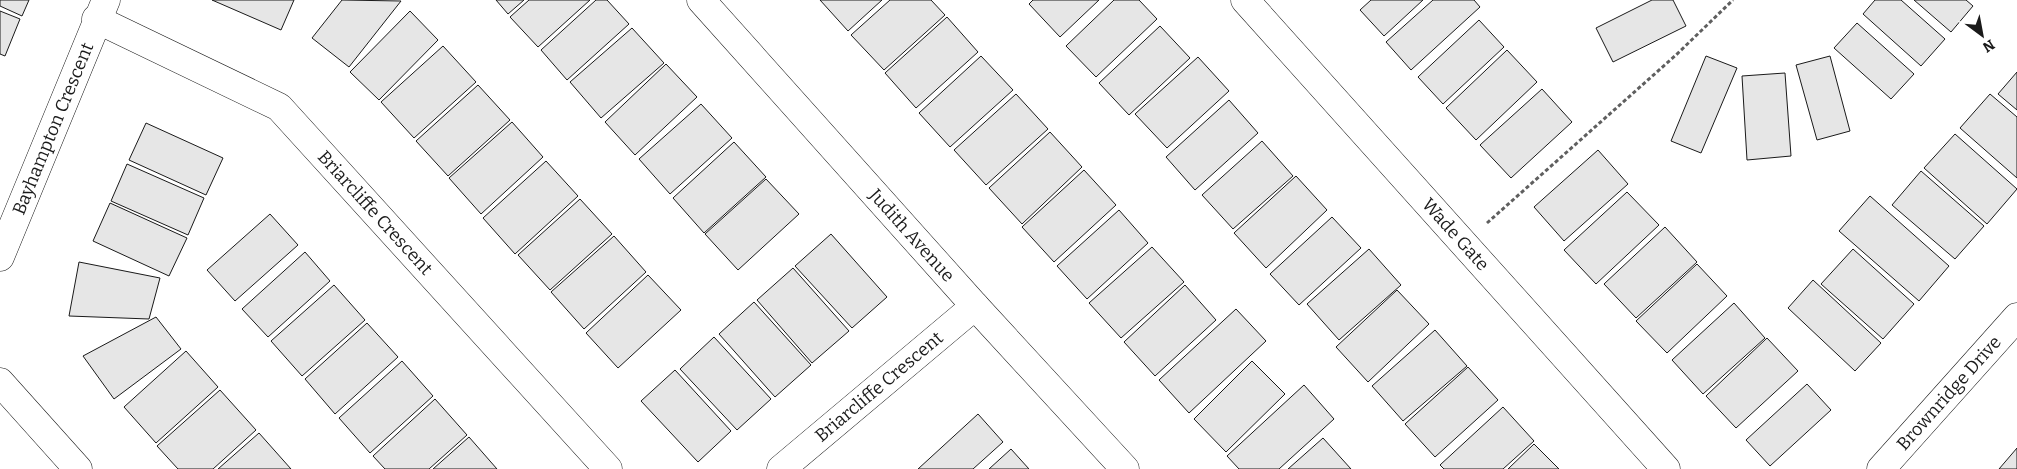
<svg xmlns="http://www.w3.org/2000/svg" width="2017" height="469" font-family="Bitter,serif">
	<rect width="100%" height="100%" fill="#fff"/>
	<path fill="#e6e6e6" stroke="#1a1a1a" d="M0 0H29L22 16 0 6Z
		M212 0H294L281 30Z
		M342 0 401 1 349 67 312 38Z
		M496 0H524L508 14Z
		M529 0H590L538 47 510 17Z
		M596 0H607L629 24 567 80 541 50Z
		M820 0H882L848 31Z
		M890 0H931L945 15 884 70 851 35Z
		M1033 0H1099L1060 37 1029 4Z
		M1114 0H1139L1157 19 1096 77 1066 46Z
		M1371 0H1423L1384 36 1360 10Z
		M1433 0H1474L1480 7 1411 70 1386 42Z
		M1652 0H1673L1686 26 1613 62 1596 28Z
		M1875 0H1901L1945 39 1921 66 1863 14Z
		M1914 0H1966L1973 6 1951 32Z
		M0 11 20 19 5 56 0 54Z
		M410 11 438 40 379 100 350 72Z
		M947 17 978 52 916 108 885 73Z
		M1479 20 1504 47 1443 104 1418 77Z
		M1857 23 1914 74 1891 99 1834 48Z
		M1160 26 1190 58 1129 115 1099 83Z
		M632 28 664 63 601 118 570 82Z
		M443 46 476 82 414 138 381 102Z
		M1507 50 1537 82 1476 140 1446 108Z
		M981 56 1013 90 950 147 919 113Z
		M1706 56 1737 68 1701 153 1671 141Z
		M1830 56 1850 131 1817 140 1796 65Z
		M1198 57 1229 91 1167 148 1135 114Z
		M666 64 697 97 635 155 605 122Z
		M2017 72V110L1998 94Z
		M1785 73 1791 156 1747 160 1742 76Z
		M478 85 510 120 448 176 416 141Z
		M1542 89 1572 122 1511 178 1480 145Z
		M1016 94 1048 129 986 185 954 150Z
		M1990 94 2017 117V178L1960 128Z
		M1229 100 1258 133 1195 190 1166 157Z
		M701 104 732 138 670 194 639 159Z
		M512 122 543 157 481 214 449 178Z
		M146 123 223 158 206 195 129 160Z
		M1050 132 1082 167 1022 224 989 188Z
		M1955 134 2017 189 1987 224 1924 168Z
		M1262 141 1293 176 1233 229 1202 195Z
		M734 142 766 177 704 233 673 198Z
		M1598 150 1628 184 1564 241 1534 207Z
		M546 161 578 196 515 254 483 218Z
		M127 164 204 198 188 235 111 201Z
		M1084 170 1116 205 1054 262 1022 227Z
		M1921 171 1984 226 1955 259 1892 205Z
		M1296 176 1327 210 1266 268 1234 233Z
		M766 179 799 214 738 270 705 234Z
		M1627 192 1659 225 1596 284 1564 250Z
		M1870 196 1949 266 1919 301 1839 231Z
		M580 199 612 234 550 290 518 255Z
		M110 203 187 238 169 276 93 241Z
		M1119 210 1148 243 1087 299 1057 266Z
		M270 214 298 245 235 301 207 270Z
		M1332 217 1361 248 1299 305 1270 274Z
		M1665 227 1697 262 1636 318 1604 284Z
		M831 234 887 297 852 328 795 266Z
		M614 236 646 272 584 329 551 292Z
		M1152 247 1184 282 1121 338 1089 303Z
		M1369 249 1401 285 1339 340 1307 304Z
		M1853 249 1914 304 1883 339 1821 284Z
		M305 252 330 281 268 337 242 309Z
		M79 262 160 278 149 319 69 316Z
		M1697 264 1727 296 1667 353 1636 321Z
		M793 268 849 331 812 363 757 300Z
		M648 275 681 310 618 368 586 333Z
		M1813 280 1881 343 1855 371 1788 308Z
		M334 285 365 320 302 376 271 341Z
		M1185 285 1216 320 1155 376 1124 342Z
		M1397 290 1429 324 1368 382 1336 347Z
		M754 302 811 365 775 397 719 334Z
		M1734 303 1765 338 1703 394 1672 360Z
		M1236 309 1266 341 1189 413 1159 380Z
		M156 317 181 349 114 399 83 356Z
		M367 323 398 357 335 414 305 379Z
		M1435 330 1467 366 1403 421 1372 386Z
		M714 337 771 399 737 430 680 369Z
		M1767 338 1798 371 1736 428 1706 396Z
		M186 351 218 387 156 443 124 407Z
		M402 361 433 396 370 453 339 418Z
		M1252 361 1285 394 1226 452 1194 419Z
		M1468 367 1498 400 1435 457 1405 424Z
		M675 370 731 431 698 462 641 401Z
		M1807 384 1831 410 1770 466 1746 440Z
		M1304 385 1334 419 1279 469H1239L1227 456Z
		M220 390 256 430 213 469H178L157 446Z
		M435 399 467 435 429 469H385L373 456Z
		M1503 407 1534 441 1503 469H1444L1440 465Z
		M978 414 1003 442 973 469H918Z
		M259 433 291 469H218Z
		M469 437 497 469H433Z
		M1323 438 1351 469H1288Z
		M1534 444 1559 469H1508Z
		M2017 448V469H1999Z
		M1011 449 1029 469H989Z"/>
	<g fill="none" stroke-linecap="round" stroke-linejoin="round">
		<g stroke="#1a1a1a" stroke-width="29">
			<g id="street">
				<path id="s1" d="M701 0 975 306 1125 469"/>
				<path id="s2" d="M1245 0 1666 469"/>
				<path id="s3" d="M96 19 279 107 608 469"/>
				<path id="s4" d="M0 257 106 0"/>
				<path d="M0 382 78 469"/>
				<path id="s5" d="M781 469 975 306"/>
			</g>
		</g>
		<g stroke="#1a1a1a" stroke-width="29">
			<g id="secondary">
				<path id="s6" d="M1881 469 2017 317"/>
			</g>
		</g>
		<path stroke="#5f5f5f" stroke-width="3" stroke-dasharray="4 2.5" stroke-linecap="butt" d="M1487 223 1676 55 1733 0"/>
		<use href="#street" stroke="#fff" stroke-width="28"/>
		<use href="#secondary" stroke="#fff" stroke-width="28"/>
	</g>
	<g text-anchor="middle" stroke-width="4" stroke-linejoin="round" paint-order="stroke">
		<g font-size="18" fill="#1a1a1a" stroke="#fff">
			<text dy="6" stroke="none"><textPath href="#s4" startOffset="139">Bayhampton Crescent</textPath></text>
			<text dy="6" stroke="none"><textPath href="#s3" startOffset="346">Briarcliffe Crescent</textPath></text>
			<text dy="6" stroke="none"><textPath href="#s1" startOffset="316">Judith Avenue</textPath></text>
			<text dy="6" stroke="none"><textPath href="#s2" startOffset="315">Wade Gate</textPath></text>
			<text dy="6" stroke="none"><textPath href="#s5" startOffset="128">Briarcliffe Crescent</textPath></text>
			<text dy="6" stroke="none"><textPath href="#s6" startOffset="102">Brownridge Drive</textPath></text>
		</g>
	</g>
	<g transform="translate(1982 35) rotate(148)" stroke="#ffffff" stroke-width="4" paint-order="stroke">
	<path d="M0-4L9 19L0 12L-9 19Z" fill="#1a1a1a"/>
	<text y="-8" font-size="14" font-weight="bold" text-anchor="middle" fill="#1a1a1a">N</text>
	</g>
</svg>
